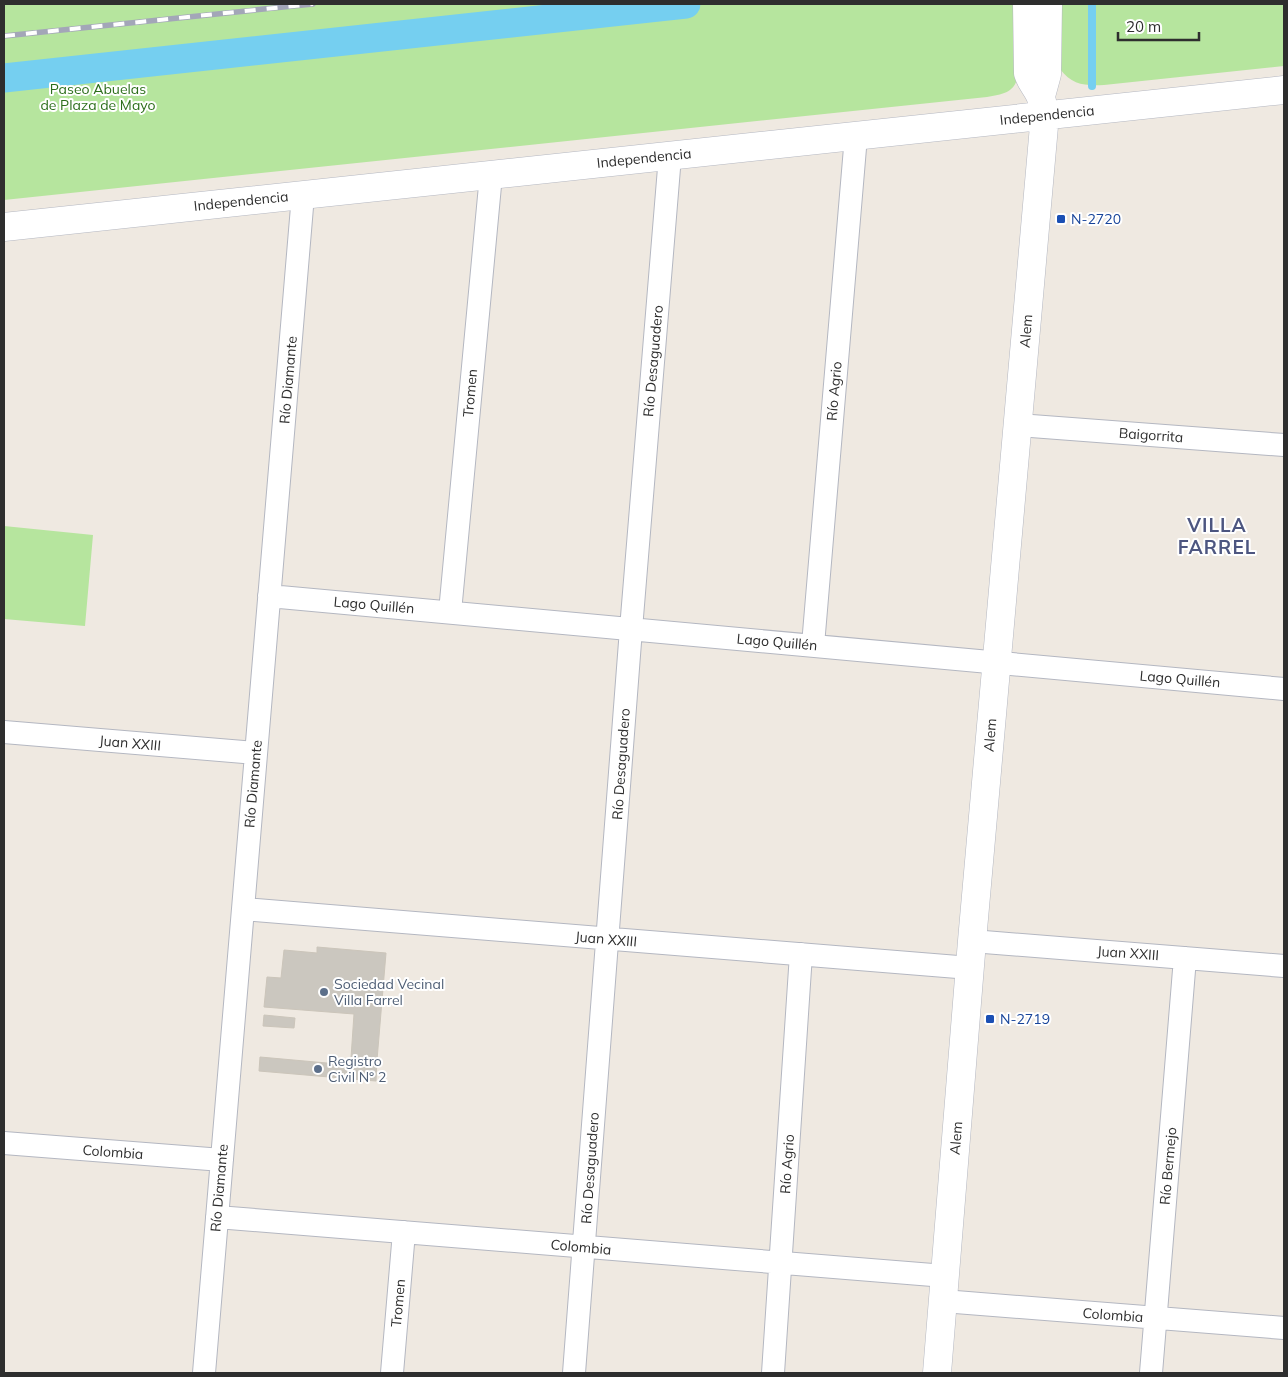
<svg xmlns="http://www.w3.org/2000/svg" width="1288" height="1377" font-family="Mulish,sans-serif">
	<rect width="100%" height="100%" fill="#efe9e1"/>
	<path fill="#b6e59e" d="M4 4H1018V77C1013 94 1002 94 987 97L4 200Z
		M1057 4H1284V66L1104 85C1085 86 1072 85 1060 69Z
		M4 526 93 535 85 626 4 619Z"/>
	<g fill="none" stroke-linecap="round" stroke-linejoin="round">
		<path stroke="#75cff0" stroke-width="8" d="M1092 4V86"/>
		<path stroke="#75cff0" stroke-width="29" d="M4 78 686 4"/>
	</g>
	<path fill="#cbc7bf" stroke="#cbc5ba" d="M317 947 386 953 377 1060 351 1058 354 1014 264 1007 267 977 281 978 284 950 317 953Z
		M264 1015 295 1018 294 1028 263 1026Z
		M260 1057 360 1066V1059L377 1060 376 1081 259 1071Z"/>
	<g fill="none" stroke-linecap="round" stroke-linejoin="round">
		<g stroke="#b4b7c1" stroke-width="24">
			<path id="street" d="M1018 425 1284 445
				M269 596 1284 689
				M450 612 491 175
				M813 645 856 136
				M4 732 256 753
				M243 909 970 968
				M972 941 1284 966
				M4 1143 222 1160
				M217 1217 945 1276
				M943 1301 1284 1328
				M204 1373 303 195
				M392 1373 404 1232
				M574 1373 631 629 670 156
				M773 1373 801 954
				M1151 1373 1185 958"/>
		</g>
		<g stroke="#b4b7c1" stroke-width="29">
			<path id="secondary" d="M1041 96 1047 74 1048 4
				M4 227 1284 90
				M937 1373 972 941 1044 126C1044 117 1044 106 1041 98 1038 89 1031 83 1028 73L1027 4"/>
		</g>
		<use href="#street" stroke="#fff" stroke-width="22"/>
		<use href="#secondary" stroke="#fff" stroke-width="28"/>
		<g stroke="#a3a6b8" stroke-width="5.5">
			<path id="rail" d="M4 36 313 4"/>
		</g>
		<use href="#rail" stroke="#fff" stroke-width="4" stroke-dasharray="11" stroke-linecap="butt"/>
	</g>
	<g fill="#1a4fb4" stroke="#fff" stroke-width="2">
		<rect x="1056" y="214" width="10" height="10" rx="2.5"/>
		<rect x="985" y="1014" width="10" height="10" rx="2.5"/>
	</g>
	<g fill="#5c6f8a" stroke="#fff" stroke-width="2">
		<circle cx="324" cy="992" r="5"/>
		<circle cx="318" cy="1069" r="5"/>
	</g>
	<g text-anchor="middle" stroke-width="4" stroke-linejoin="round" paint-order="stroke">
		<g font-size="14" fill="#2c6e1b" stroke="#fff">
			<text x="98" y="94">Paseo Abuelas<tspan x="98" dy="16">de Plaza de Mayo</tspan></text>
		</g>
		<g font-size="14" fill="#2e2e2e" stroke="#fff">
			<text transform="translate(1047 115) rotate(-6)" y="5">Independencia</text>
			<text transform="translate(644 158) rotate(-6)" y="5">Independencia</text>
			<text transform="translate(241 201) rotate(-6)" y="5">Independencia</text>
			<text transform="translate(1026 331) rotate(-85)" y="5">Alem</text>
			<text transform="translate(653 361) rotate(-85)" y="5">Río Desaguadero</text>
			<text transform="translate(288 380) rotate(-85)" y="5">Río Diamante</text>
			<text transform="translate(834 391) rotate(-85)" y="5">Río Agrio</text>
			<text transform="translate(470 393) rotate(-85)" y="5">Tromen</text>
			<text transform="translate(1151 435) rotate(4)" y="5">Baigorrita</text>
			<text transform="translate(374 605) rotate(5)" y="5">Lago Quillén</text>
			<text transform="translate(777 642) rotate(5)" y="5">Lago Quillén</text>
			<text transform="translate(1180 679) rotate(5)" y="5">Lago Quillén</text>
			<text transform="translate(990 735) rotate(-85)" y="5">Alem</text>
			<text transform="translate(130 743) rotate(5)" y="5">Juan XXIII</text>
			<text transform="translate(621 764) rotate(-86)" y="5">Río Desaguadero</text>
			<text transform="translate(253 784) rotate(-85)" y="5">Río Diamante</text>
			<text transform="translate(606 939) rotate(5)" y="5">Juan XXIII</text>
			<text transform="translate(1128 953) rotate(4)" y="5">Juan XXIII</text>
			<text transform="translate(956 1138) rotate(-85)" y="5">Alem</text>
			<text transform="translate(113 1152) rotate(4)" y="5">Colombia</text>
			<text transform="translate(787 1164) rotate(-86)" y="5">Río Agrio</text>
			<text transform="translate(1168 1166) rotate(-85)" y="5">Río Bermejo</text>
			<text transform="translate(590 1168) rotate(-86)" y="5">Río Desaguadero</text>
			<text transform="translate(219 1188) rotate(-85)" y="5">Río Diamante</text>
			<text transform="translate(581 1247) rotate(5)" y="5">Colombia</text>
			<text transform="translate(398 1303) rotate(-85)" y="5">Tromen</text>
			<text transform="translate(1113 1315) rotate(4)" y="5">Colombia</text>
		</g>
		<g font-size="14" fill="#164399" stroke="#fff" text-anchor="start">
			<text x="1071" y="224">N-2720</text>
			<text x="1000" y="1024">N-2719</text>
		</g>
		<g font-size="14" fill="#4e5e75" stroke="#fff" text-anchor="start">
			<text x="334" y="989">Sociedad Vecinal<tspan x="334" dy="16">Villa Farrel</tspan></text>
			<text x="328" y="1066">Registro<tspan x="328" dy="16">Civil N° 2</tspan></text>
		</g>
		<g font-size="19" font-weight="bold" letter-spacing="1" fill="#4d5680" stroke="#fff">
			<text x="1217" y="532">VILLA<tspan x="1217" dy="22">FARREL</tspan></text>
		</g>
	</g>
	<rect width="1288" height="1377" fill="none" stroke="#2e2e2e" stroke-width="10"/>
	<path d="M1118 32v8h81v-8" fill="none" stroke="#2e2e2e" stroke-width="2.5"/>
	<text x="1126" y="32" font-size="15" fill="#2e2e2e" stroke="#ffffff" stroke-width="4" paint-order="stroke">20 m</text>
</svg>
